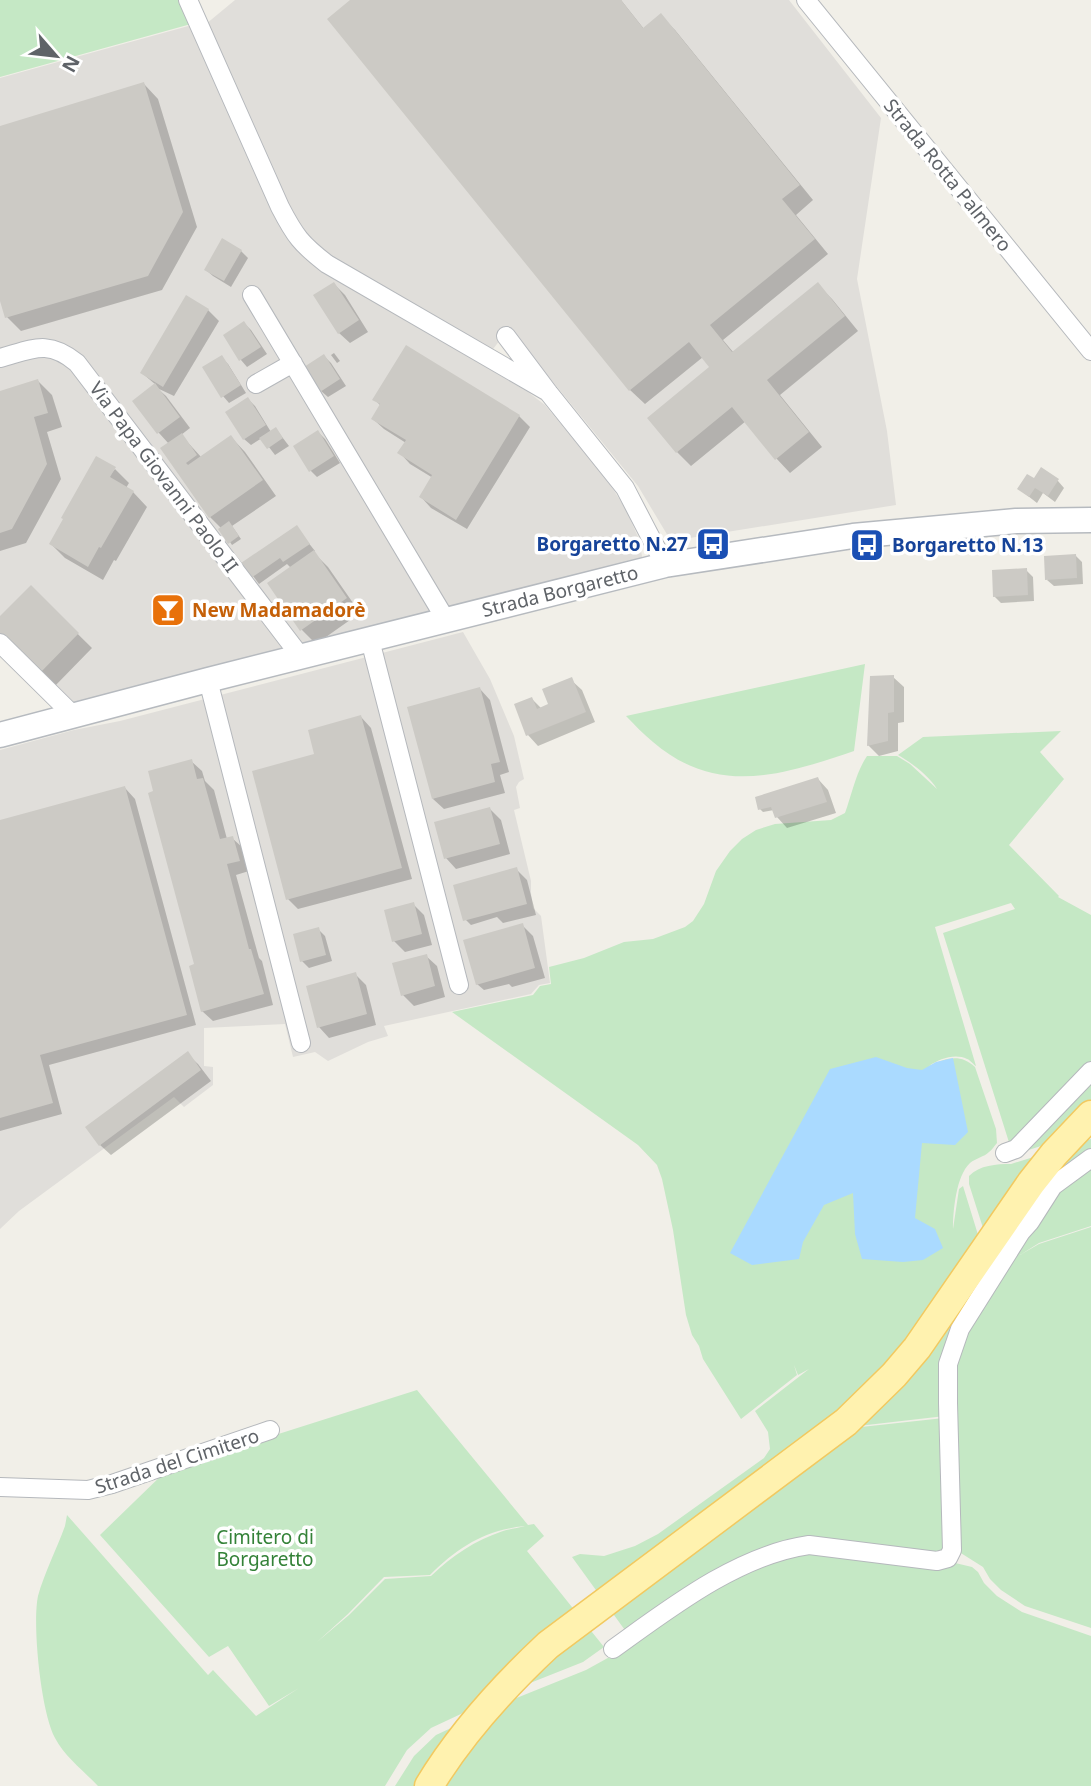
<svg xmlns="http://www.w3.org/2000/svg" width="1091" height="1786" font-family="'Noto Sans',sans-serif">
	<rect width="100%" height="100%" fill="#f1efe8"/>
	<path fill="#e0deda" d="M235 0H789L881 118 857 279 887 431 896 505 671 541 638 486 513 333 500 340 490 353 332 259 297 226 206 24Z
		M192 25 285 235 302 254 319 268 528 392 545 405 606 478 625 508 639 539 643 562 72 709 0 635V78Z
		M463 632 490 679 514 736 524 779 519 782 516 787 520 808 514 810 531 881V893L533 908 541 916 550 983 539 985 531 994 384 1026 388 1036 368 1042 328 1061 315 1052 293 1057 285 1024 204 1028V1066L213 1067V1085L184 1107 174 1097 19 1211 0 1229V750L74 730 120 721Z"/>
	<path fill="#c5e8c5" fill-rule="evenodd" d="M0 0H181L191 24 0 77Z
		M865 664 854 751C783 775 717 797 653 742 643 734 635 725 626 716Z
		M1061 731 1040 752 1064 779 1009 845 1059 896 1058 897 1091 915V1130L1013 1155 943 933 1015 909 1011 903 935 927 976 1066C975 1066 969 1059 967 1059 955 1053 939 1059 929 1066 946 1058 960 1053 975 1067L996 1129 997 1143C994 1146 992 1150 989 1152 984 1157 976 1158 970 1163 956 1176 953 1211 953 1229L959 1189 963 1186 983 1251V1260L952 1346 945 1416 815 1431V1432L944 1418 945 1554 809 1540 627 1633 572 1557 580 1554 604 1556 635 1546 658 1534 764 1458 770 1449 768 1432 755 1411 809 1369 798 1375 794 1365 797 1375 741 1419 703 1359 699 1346 692 1335 686 1315 673 1230 662 1179 657 1165 638 1145 452 1012 533 995 540 986 551 984 549 967 584 958 624 942 653 939 685 927 693 921 704 904 716 871 730 851 742 839 756 830 775 824 831 820 845 813C852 794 856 772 867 756H897L910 764 937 789C929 776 912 763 898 755L923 737Z
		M1091 1139V1226L1039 1243 1020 1255 1039 1244 1091 1227V1628L1025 1606 1001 1590 990 1579 983 1567 956 1550 952 1403 958 1347 990 1250 969 1184V1176C980 1165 996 1164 1011 1164Z
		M417 1390 528 1525 534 1524 544 1536 527 1551 604 1647 583 1662 510 1691 431 1728 407 1750 385 1786H98C84 1771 65 1757 55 1738 41 1713 32 1624 38 1596 44 1574 57 1548 65 1526L67 1515 208 1675 213 1670 256 1716 299 1688 269 1706 228 1646 209 1657 100 1535 168 1469ZM525 1526C518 1528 510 1529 503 1531 474 1541 453 1555 431 1576L385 1579 349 1615 317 1642 348 1614 384 1577 430 1575C458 1547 485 1530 525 1526Z
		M789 1552 951 1562 972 1567 978 1572 984 1583 997 1596 1022 1612 1091 1636V1786H395L414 1756 436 1735 514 1699 586 1670 615 1654 700 1594Z"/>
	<path fill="#aadaff" d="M876 1057 907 1068 922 1070 936 1062 953 1058 968 1132 955 1145 922 1143 915 1218 935 1229 943 1248 923 1260 903 1262 862 1259 855 1234 853 1193 824 1205 803 1242 799 1259 752 1265 730 1253 830 1069Z"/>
	<path fill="#0003" d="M353 0H621L644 29 660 15 675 30 813 200 796 215 828 254 723 340 734 353 818 285 832 299 858 331 780 395 822 447 790 473 776 458 746 421 691 466 677 452 712 367 703 357 645 404 630 390 329 19Z
		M144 84 158 99 197 227 162 290 21 331 7 317 0 295V128Z
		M241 251 248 258 231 287 213 276 206 270Z
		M334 284 345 295 368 332 350 343 339 333Z
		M208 310 219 321 174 396 157 388 166 396 190 428 181 435 202 458 231 437 245 452 276 496 232 526 241 539 232 545 221 528 210 517 169 444 159 433 134 401 156 385 142 373Z
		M244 323 251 330 267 354 247 367 241 360Z
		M406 347 519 416 530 427 467 529 431 508 421 497 433 478 410 464 400 453 406 443 384 429 373 419 381 406 374 399Z
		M334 353 340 361 337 363 331 355Z
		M324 356 331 363 346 386 328 397 321 391Z
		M221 357 228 364 246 393 229 403 223 396Z
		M38 381 52 395 62 427 47 432 61 479 26 543 0 551V392Z
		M248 399 255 406 271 432 276 429 289 446 275 455 262 438 251 445 244 439Z
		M318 432 325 439 340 463 317 477 310 470Z
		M115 469 129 483 126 488 133 492 147 507 116 561 114 560 103 580 65 558 51 544Z
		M1034 480 1058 481 1064 488 1055 502 1043 493 1037 503 1019 489Z
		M296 527 315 551 313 552 328 567 360 613 316 644 302 630 291 568 287 564 259 584 244 564Z
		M1075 555 1082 562 1083 584 1054 586 1047 580Z
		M1026 570 1033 577 1034 601 1001 603 994 596Z
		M31 588 92 648 54 687 0 633V619Z
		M893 677 904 687V722L898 723V751L879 756 868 745Z
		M571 680 582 690 595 722 538 746 528 735 532 699 542 709 551 705Z
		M480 689 490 700 509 772 500 775 505 793 444 809 433 799Z
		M361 717 371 728 412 879 298 909 288 899 317 756Z
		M191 761 202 771 205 781 214 790 227 839 232 838 243 848 249 871 236 875 259 958 262 961 273 1005 213 1021 202 1011 196 966Z
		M818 779 828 790 836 813 787 828 777 817 774 810 763 812 760 809Z
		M125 788 135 799 196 1025 49 1065 62 1114 0 1131V822Z
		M490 809 501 820 510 854 456 869 446 858Z
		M516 869 527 880 536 915 503 923 497 917 471 925 464 918Z
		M413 904 424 915 432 945 405 952 394 941Z
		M522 925 533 936 545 978 512 987 509 984 484 990 477 984Z
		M318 929 325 936 332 961 309 968 302 961Z
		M426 956 437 966 445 997 414 1006 403 995Z
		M355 974 366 985 376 1025 329 1038 319 1027Z
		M187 1054 198 1064 211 1081 111 1155 100 1145Z"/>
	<path fill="#cccac5" d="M350 0H621L643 28 661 13 800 185 782 199 815 239 710 325 732 352 818 282 845 316 767 380 809 432 775 460 732 407 676 453 647 418 709 367 689 342 629 391 327 19Z
		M144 82 183 212 148 276 5 318 0 301V126Z
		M222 238 242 250 224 281 204 270Z
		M334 282 359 320 338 334 313 295Z
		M186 295 209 309 163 387 140 373Z
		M244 321 261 347 239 361 223 335Z
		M406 345 520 415 456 520 419 497 432 475 397 453 406 440 371 419 380 404 372 400Z
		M324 354 340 379 320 392 304 367Z
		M222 355 241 385 221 398 202 367Z
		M38 379 48 413 34 417 47 464 12 529 0 533V391Z
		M155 383 180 417 157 434 132 401Z
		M248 397 266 425 243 440 225 412Z
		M276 427 283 438 267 449 259 438Z
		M318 430 334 456 309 472 293 446Z
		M182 433 197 455 186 463 188 465 231 435 263 480 209 518 160 448Z
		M96 456 116 467 110 477 134 491 101 548 99 547 88 567 49 544 63 519 61 518Z
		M1041 467 1059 479 1048 496 1035 488 1029 497 1017 489 1027 474 1034 478Z
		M229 521 239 536 228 544 218 529Z
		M297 525 310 544 283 562 280 558 251 578 241 563Z
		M314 550 347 598 300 631 267 583Z
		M1076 554 1077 578 1045 580 1044 556Z
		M1027 568 1028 595 993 597 992 570Z
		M31 585 79 633 39 674 0 635V616Z
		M894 675V712L888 713V741L867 746 870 676Z
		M572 677 586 712 526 736 514 704 532 697 537 709 548 704 542 689Z
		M480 687 500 762 491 764 495 782 432 799 407 707Z
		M361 715 402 868 286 900 252 771 314 754 308 730Z
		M192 759 197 779 203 778 220 839 233 836 240 861 227 864 249 949H251L264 994 201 1012 189 966 194 964 148 793 153 791 148 771Z
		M818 777 827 802 775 818 771 807 758 810 755 797Z
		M125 786 187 1015 40 1055 53 1103 0 1118V820Z
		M490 807 500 844 444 859 434 822Z
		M517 867 527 904 463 921 453 885Z
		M414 902 422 934 392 942 384 910Z
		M523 923 535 968 476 985 463 940Z
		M319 927 326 955 300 962 293 934Z
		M427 954 435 986 401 996 392 963Z
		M356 972 367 1014 317 1028 306 986Z
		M188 1051 201 1070 99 1146 85 1127Z"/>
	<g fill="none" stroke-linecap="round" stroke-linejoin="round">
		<g stroke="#b5b8bc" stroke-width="20">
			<path id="street" d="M188 0 280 207C295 236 301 244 327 264L548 392
				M806 0 1091 351
				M252 295 446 620
				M506 336 548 392 625 488 665 565
				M0 358C33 349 48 339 77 363L301 657
				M256 384 293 363
				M370 640 459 985
				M0 643 74 716
				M208 680 301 1043
				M1005 1153 1016 1149 1091 1071
				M0 1487 88 1490 112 1484 270 1430
				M613 1649C670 1608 738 1555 809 1545L937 1561 948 1558 952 1550 948 1403V1364L960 1329 1021 1232 1030 1222 1053 1186 1091 1158"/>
		</g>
		<g stroke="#b6babf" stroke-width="27">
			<path id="secondary" d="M0 735 208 680 665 565 853 536 1016 521 1091 520"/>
		</g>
		<g stroke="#f2c960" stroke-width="31">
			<path id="primary" d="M429 1786C461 1733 502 1688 548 1645L846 1422 894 1375 917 1348 1031 1183 1054 1154 1091 1115"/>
		</g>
		<use href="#street" stroke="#fff" stroke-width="18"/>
		<use href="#secondary" stroke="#fff" stroke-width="24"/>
		<use href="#primary" stroke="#fff2af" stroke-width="28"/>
	</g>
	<defs>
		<g id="bus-square" transform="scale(1.75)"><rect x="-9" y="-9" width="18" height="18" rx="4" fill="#1a4fb4" stroke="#fff"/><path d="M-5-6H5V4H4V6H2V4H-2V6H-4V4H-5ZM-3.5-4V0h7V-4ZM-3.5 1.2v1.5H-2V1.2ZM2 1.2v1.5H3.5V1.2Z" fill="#fff"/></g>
		<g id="bar-square" transform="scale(1.75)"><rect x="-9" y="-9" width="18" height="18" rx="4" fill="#e8710a" stroke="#fff"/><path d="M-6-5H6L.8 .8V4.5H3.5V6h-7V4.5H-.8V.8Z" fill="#fff"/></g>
	</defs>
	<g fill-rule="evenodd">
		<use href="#bus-square" x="713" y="544"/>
		<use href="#bus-square" x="867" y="545"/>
		<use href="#bar-square" x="168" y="610"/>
	</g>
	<g text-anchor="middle" stroke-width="7" stroke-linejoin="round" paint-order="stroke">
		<g font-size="19" fill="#5f6368" stroke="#fff">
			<text transform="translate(948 175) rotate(51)" y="7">Strada Rotta Palmero</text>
			<text transform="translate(164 477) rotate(53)" y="7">Via Papa Giovanni Paolo II</text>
			<text transform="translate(560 591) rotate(-14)" y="7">Strada Borgaretto</text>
			<text transform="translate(177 1461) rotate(-18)" y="7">Strada del Cimitero</text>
		</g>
		<g font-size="19" font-weight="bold" fill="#164399" stroke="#fff" text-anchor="end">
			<text x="688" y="551">Borgaretto N.27</text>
			<text x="892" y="552" text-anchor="start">Borgaretto N.13</text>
		</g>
		<g font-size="19" font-weight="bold" fill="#c56008" stroke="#fff" text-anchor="start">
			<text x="192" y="617">New Madamadorè</text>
		</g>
		<g font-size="19" fill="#348238" stroke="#fff">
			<text x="265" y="1544">Cimitero di<tspan x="265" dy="22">Borgaretto</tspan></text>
		</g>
	</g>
	<g transform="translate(56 56) rotate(118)" stroke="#ffffff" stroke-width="5" paint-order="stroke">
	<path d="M0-5L12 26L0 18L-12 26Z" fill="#5f6368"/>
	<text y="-10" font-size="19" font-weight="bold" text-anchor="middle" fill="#5f6368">N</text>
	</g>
</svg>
